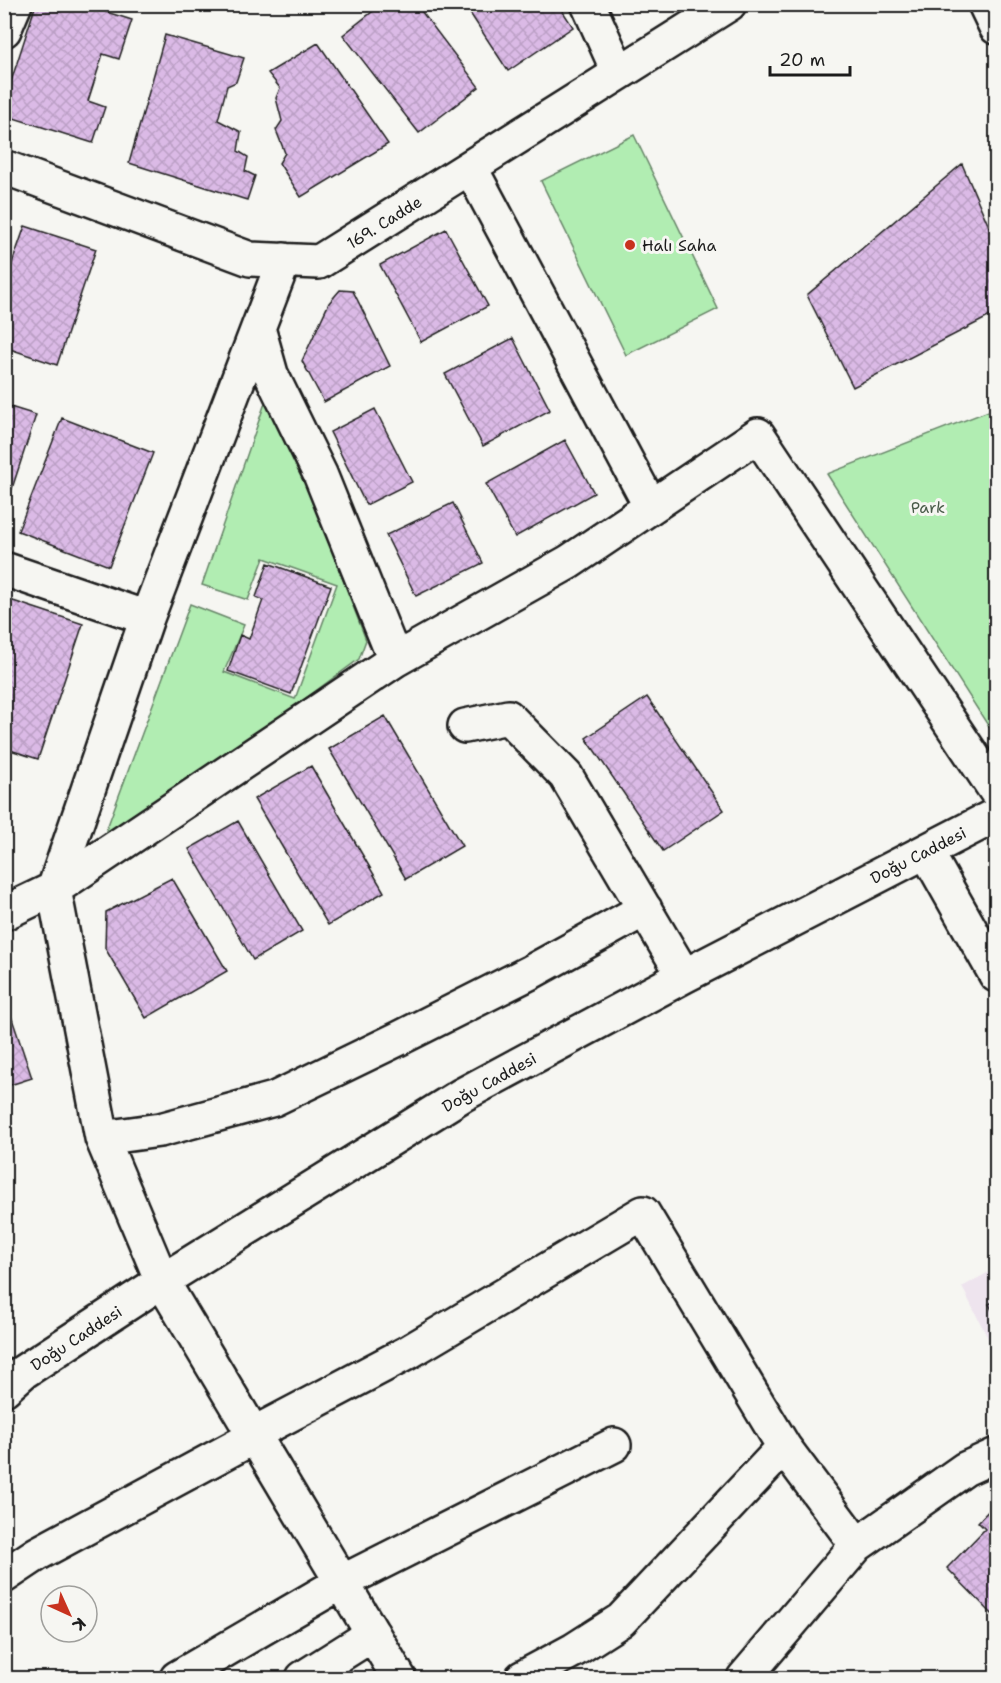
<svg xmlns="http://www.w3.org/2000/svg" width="1001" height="1683" font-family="'Shantell Sans',sans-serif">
	<defs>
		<pattern id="building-cross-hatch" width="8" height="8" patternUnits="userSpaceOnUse" patternTransform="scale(1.5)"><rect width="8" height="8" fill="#dbbae6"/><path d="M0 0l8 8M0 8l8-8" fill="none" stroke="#bb9fc5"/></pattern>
	</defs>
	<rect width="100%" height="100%" fill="#f6f6f2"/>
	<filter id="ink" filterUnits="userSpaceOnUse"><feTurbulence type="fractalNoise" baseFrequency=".0167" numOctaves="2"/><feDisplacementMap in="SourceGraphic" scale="12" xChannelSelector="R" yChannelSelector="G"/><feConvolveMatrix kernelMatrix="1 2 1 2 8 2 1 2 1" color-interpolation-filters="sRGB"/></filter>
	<g filter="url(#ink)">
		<path fill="#eee4ee" d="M996 1268V1354L962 1287Z"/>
		<path fill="#b1edb2" stroke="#668467" stroke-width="1.5" d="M634 135 718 309 626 355 541 181Z
			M275 402 366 640 359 659 110 842 104 836 190 604 244 625 224 672 295 699 337 584 264 558 248 600 202 585 265 403Z
			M996 408V738L827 474Z"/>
		<path fill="url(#building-cross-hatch)" stroke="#1c1c1c" stroke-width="1.5" d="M36 4H81L132 20 119 59 103 54 88 101 105 107 93 143 4 115V103Z
			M382 4H416L479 87 419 133 343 35Z
			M464 4H558L573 27 508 71Z
			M165 35 244 58 236 82 227 86 218 120 241 132 238 151 248 157 245 171 255 176 247 200 129 163Z
			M318 43 388 144 301 197 279 163 285 153 276 130 282 121 276 98 280 88 268 73Z
			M962 164 996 243V313L853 387 807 295Z
			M25 226 96 249 57 365 4 347V286Z
			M446 229 488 306 421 342 380 265Z
			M340 290 353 291 390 366 324 402 302 361 329 303Z
			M513 338 550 410 483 446 445 374Z
			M4 405 36 415 4 513Z
			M375 409 412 482 366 505 330 432Z
			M62 418 153 453 109 566 18 531Z
			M565 440 594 493 515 537 486 484Z
			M453 503 483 563 416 596 386 535Z
			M268 563 331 586 291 694 228 671 240 635 249 639 263 600 256 597Z
			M4 598 83 624 38 759 4 748Z
			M647 697 724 810 663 851 586 738Z
			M385 716 462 846 406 879 329 749Z
			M311 766 384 892 328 925 254 799Z
			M238 821 302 931 253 960 189 849Z
			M172 878 227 971 146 1018 105 948 106 912Z
			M4 995 32 1078 4 1087Z
			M996 1300V1318L989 1304Z
			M996 1503V1618L947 1568 985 1529 978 1522Z"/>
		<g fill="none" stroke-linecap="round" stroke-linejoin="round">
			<g stroke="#1c1c1c" stroke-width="38">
				<path id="minor" d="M588 4 619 73
					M985 4 996 27
					M4 30 15 4
					M4 167 250 259 319 262 729 4
					M470 167 651 507
					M284 260 147 618 54 889 102 1138 162 1281 399 1678
					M258 328 271 374 320 474 395 660
					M4 569 147 618
					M465 726 508 717 566 776 684 976
					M926 851 996 975
					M4 913 54 889 395 660 569 562 758 435 996 791
					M102 1138 160 1130 274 1099 400 1038 531 972 645 909
					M4 1389 23 1372 162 1281 462 1095 684 976 996 815
					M253 1434 407 1353 643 1213 784 1447 621 1620 574 1650 522 1678
					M784 1447 857 1545 965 1469 996 1455
					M4 1576 37 1554 254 1437
					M177 1678 342 1582 614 1445
					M303 1678 373 1634
					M744 1678 857 1545"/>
			</g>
			<use href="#minor" stroke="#f6f6f2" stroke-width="33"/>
		</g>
	</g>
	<circle fill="#c8321e" stroke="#f6f6f2" stroke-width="2" cx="630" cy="245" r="6"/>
	<g text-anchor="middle" stroke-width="6" stroke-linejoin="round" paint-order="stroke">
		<g font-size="16" fill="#1c1c1c" stroke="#f6f6f2">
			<text transform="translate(384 222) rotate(-32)" y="6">169. Cadde</text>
			<text transform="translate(918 855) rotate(-27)" y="6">Doğu Caddesi</text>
			<text transform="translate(489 1082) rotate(-29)" y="6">Doğu Caddesi</text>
			<text transform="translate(76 1338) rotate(-33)" y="6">Doğu Caddesi</text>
		</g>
		<g font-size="16" fill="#1c1c1c" stroke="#f6f6f2" text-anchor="start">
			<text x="642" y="251">Halı Saha</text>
		</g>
		<g font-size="16" fill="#495b49" stroke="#f6f6f2">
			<text x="928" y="513">Park</text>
		</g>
	</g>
	<rect width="1001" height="1683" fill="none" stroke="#f6f6f2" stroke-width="24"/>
	<rect x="12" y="12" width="977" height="1659" fill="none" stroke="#1c1c1c" stroke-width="2" filter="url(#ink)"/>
	<g transform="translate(69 1614) rotate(135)"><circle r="28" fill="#f6f6f2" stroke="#9f9f9c" stroke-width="1.5"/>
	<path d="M0-4.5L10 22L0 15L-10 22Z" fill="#c8321e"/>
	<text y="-9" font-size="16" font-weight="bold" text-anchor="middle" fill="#1c1c1c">K</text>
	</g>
	<path d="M770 66v9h80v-9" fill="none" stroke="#1c1c1c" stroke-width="3"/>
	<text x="779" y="66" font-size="18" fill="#1c1c1c" stroke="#f6f6f2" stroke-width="4.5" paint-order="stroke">20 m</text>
</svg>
